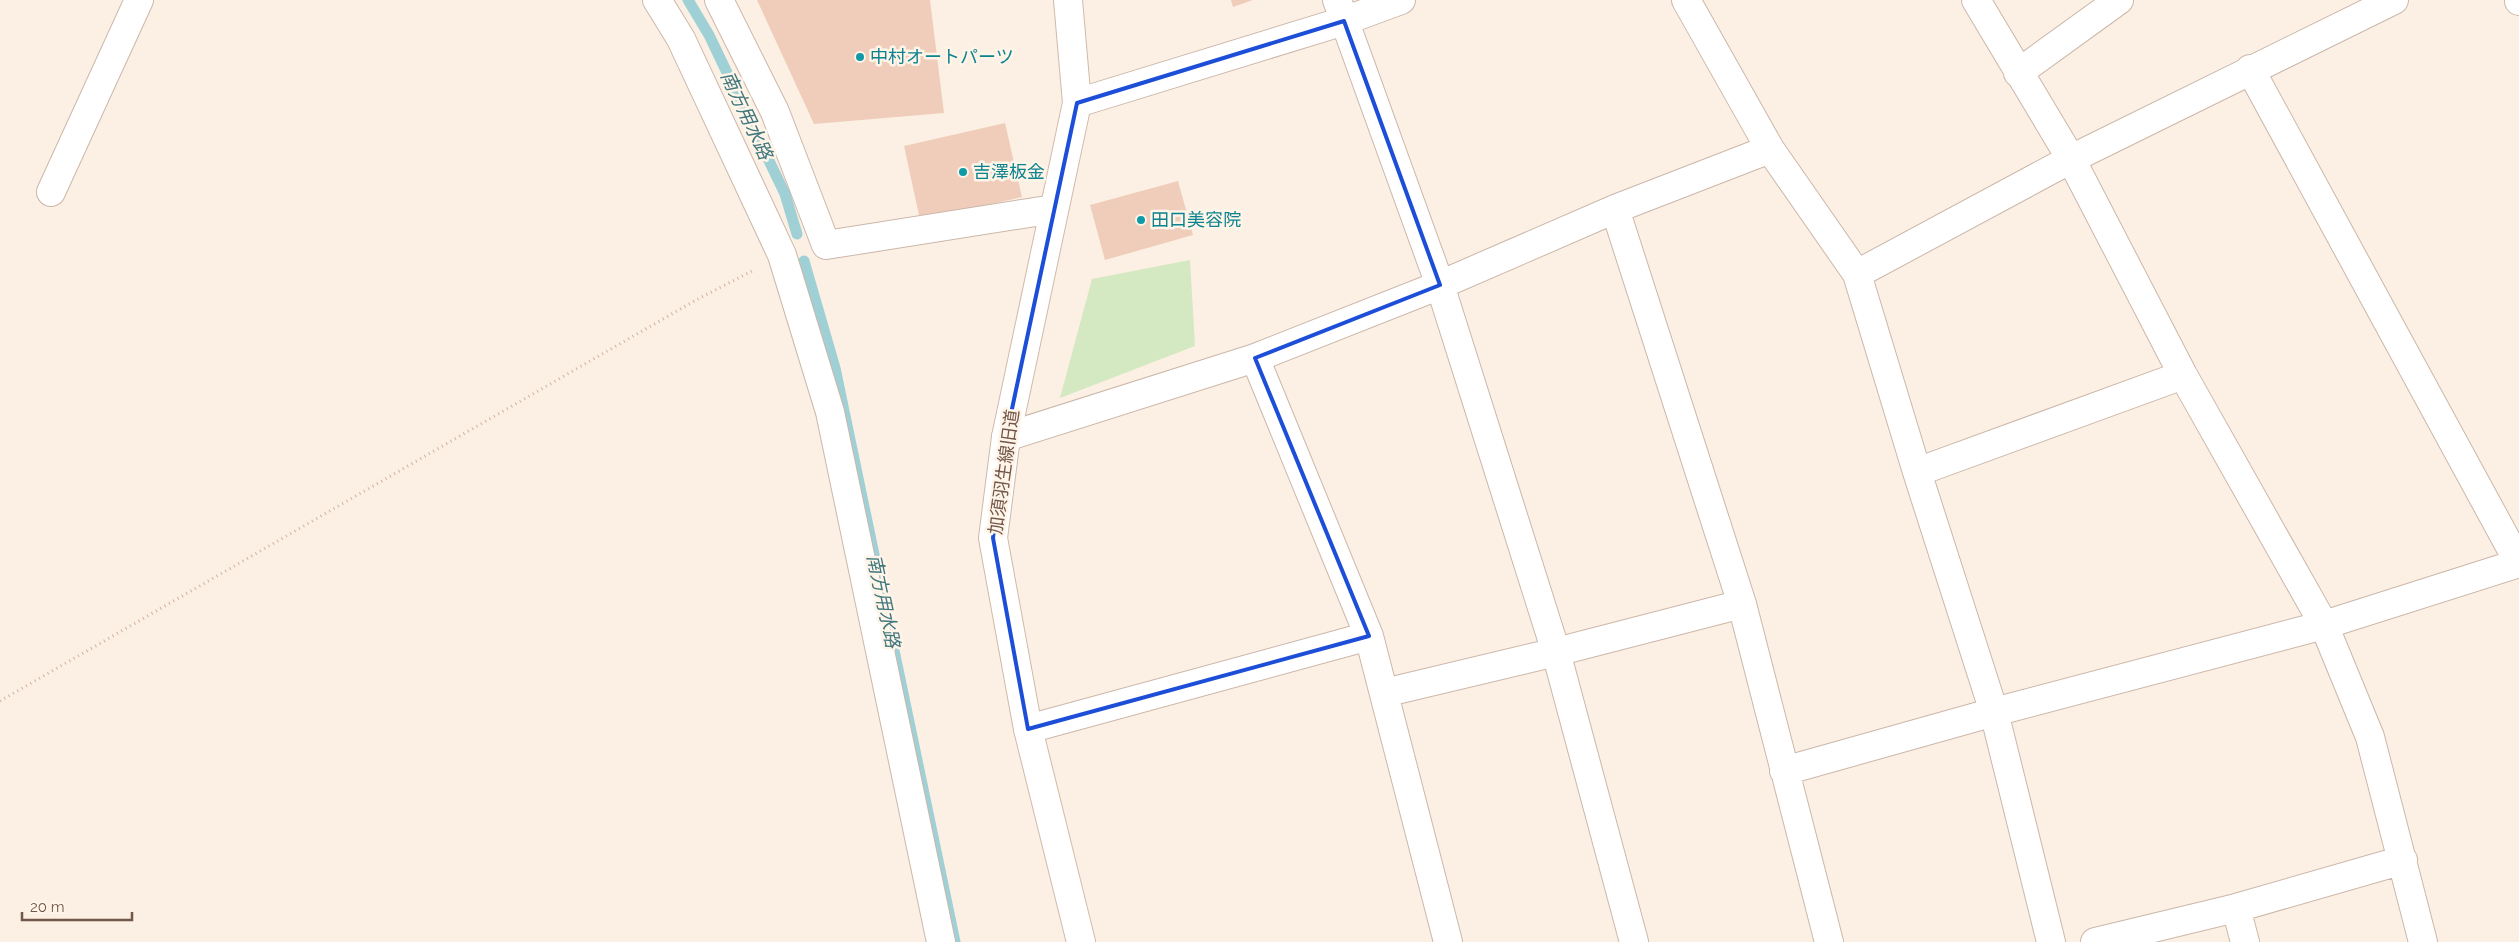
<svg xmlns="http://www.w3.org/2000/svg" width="2519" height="942" font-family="Raleway,'Noto Sans JP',sans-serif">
	<rect width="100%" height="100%" fill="#fbf0e3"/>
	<path fill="#d4e8c2" d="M1190 260 1195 346 1060 398 1092 279Z"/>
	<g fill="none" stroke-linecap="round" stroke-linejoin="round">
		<path stroke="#9fd0d5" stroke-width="11" d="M688 0 709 35 785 194 797 234
			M804 261 835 368 955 942"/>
	</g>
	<path fill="#f0cdbb" d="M757 0H930L944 113 814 124Z
		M1231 0H1253L1233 7Z
		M1005 123 1022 197 920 220 904 146Z
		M1178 181 1193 235 1105 260 1090 205Z"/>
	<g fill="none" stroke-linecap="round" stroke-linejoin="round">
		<g stroke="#ccb7aa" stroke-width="30">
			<path id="street" d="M657 0 681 39 782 255 830 412 941 942
				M719 0 775 112 826 245 1054 209
				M1337 0 1440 285 1556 652 1634 942
				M1686 0 1770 149 1857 274 1917 472 1994 712 2051 942
				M1976 0 2071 159 2183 375 2324 625 2370 737 2423 942
				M2519 0V1
				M2250 69 2519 563
				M2018 73 2119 0
				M1077 103 1344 21 1401 0
				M51 192 139 0
				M1615 209 1742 604 1829 942
				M1857 274 2071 159 2394 0
				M1255 358 1369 636 1448 942
				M1006 437 1255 358 1440 285 1615 209 1770 149
				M1917 472 2183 375
				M1384 693 1556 652 1742 604
				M1028 729 1369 636
				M1784 771 1994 712 2324 625 2519 563
				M2236 908 2245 942
				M2095 942 2236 908 2403 860"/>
		</g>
		<g stroke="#d1b9aa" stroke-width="30">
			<path id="secondary" d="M1068 0 1077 103 1006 437 993 538 1028 729 1081 942"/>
		</g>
		<path stroke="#d4b09f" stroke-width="3" stroke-dasharray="1 4" stroke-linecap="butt" d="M0 701 696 300 752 271"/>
		<use href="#street" stroke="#fff" stroke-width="28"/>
		<use href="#secondary" stroke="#fff" stroke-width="28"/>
	</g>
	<path fill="none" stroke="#1d4ed8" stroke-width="4" stroke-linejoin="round" d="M1344 21 1440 285 1255 358 1369 636 1028 729 993 538 1006 437 1077 103Z"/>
	<g fill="#0f9aa8" stroke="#fef4e8" stroke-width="2">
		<circle cx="860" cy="57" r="5"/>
		<circle cx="963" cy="172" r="5"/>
		<circle cx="1141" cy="220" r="5"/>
	</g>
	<g text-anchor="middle" stroke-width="5" stroke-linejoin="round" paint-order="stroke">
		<g font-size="18" fill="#0d838f" stroke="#fef4e8" text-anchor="start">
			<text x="870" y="63">中村オートパーツ</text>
			<text x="973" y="178">吉澤板金</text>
			<text x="1151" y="226">田口美容院</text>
		</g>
		<g font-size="18" fill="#72564a" stroke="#fef4e8">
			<text transform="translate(1004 472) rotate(-82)" y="6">加須羽生線旧道</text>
		</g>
		<g font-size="19" font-style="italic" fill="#41777e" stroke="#fef4e8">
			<text transform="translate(747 115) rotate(65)" y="7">南方用水路</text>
			<text transform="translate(884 601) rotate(78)" y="7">南方用水路</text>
		</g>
	</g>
	<path d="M22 912v8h110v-8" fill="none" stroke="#72564a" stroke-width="2.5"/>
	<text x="30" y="912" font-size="15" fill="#72564a" stroke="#fef4e8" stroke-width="4" paint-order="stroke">20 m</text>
</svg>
